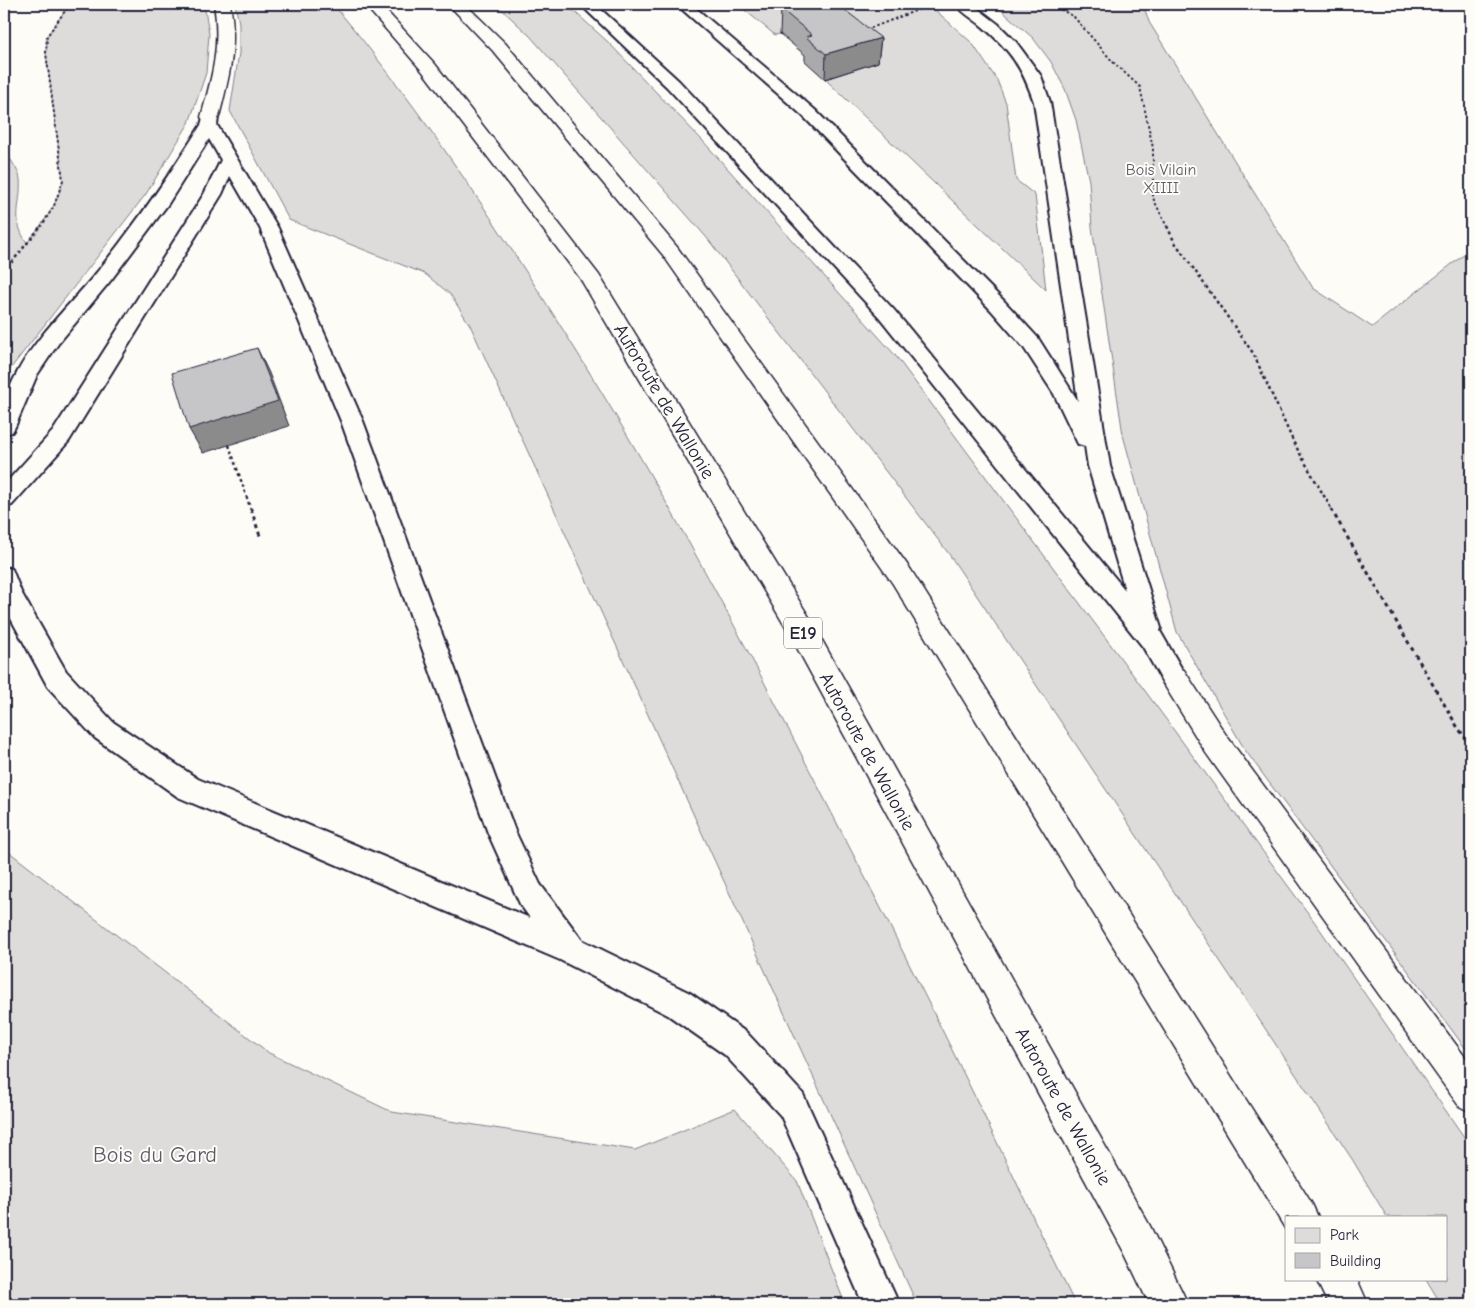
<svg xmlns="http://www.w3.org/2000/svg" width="1475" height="1308" font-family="'Comic Neue',sans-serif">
	<rect width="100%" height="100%" fill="#fdfcf7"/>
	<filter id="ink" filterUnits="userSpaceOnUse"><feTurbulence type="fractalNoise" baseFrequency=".02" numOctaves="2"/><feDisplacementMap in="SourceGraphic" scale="10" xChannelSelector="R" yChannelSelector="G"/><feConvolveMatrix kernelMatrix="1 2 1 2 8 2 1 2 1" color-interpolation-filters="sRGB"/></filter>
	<g filter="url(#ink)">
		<path fill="#dddcdb" stroke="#807f8b" d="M70 4H204L209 34 206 73 189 123 146 194 4 377V148C8 157 19 170 20 179 22 205 10 218 27 243 43 223 58 205 63 180L46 53 47 36Z
			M235 4H333C409 94 475 192 539 292 633 438 717 589 796 744 835 820 875 895 913 972 969 1082 1021 1193 1075 1304H917L470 325 450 294 425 274 289 220 230 111 239 53V23Z
			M496 4H566L608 42 702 140 895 355 1151 699 1319 928 1471 1147V1304H1441L1426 1279H1446V1217H1387L1352 1159 949 554 707 238 530 36Z
			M743 4H926L933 8 972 43 997 80 1006 103 1016 180 1035 195 1046 290 825 79 878 62 780 34 775 35 741 7Z
			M994 4H1143L1149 22 1313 288 1372 327 1471 249V1056L1245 750 1177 632 1123 435 1092 227 1089 181 1076 120 1065 89 1051 62 1033 38Z
			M4 848 269 1053 392 1112 635 1150 735 1109 797 1181 845 1304H4Z"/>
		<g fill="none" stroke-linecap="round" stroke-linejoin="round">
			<g stroke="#22223b" stroke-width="4">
				<path id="lane" d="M580 4H595L679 81 894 310 1125 590 1088 466 1085 446 1078 444 1054 394 1024 348 991 310 803 116 676 4H691L815 110 1005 302 1038 338 1078 401 1034 102C1022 67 1011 51 982 26 974 19 962 13 956 4H972L998 24 1016 42 1041 76 1050 102 1110 466 1161 628 1160 631 1187 678 1183 686 1174 689 1165 686 1143 647 880 318 667 87Z
					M210 112 216 114 218 117 217 125 278 228 363 421 515 831 540 884 582 940 690 993 747 1033 803 1094 899 1304H863L781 1116 725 1055 668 1015 560 960 178 797 95 738 48 687 4 606V567L12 569 21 592 66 671 113 722 198 779 530 918 520 904 488 833 341 421 260 228 230 176 222 194 69 441 12 505 4 507V485L53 431 204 194 221 160 209 139 168 204 111 280 58 344 37 375 15 427 12 432 4 435C2 410 5 395 17 373 37 335 71 304 98 271 136 224 168 177 201 125L204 114Z"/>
			</g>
			<g stroke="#22223b" stroke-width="3">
				<path id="highway" d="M214 4H230C238 46 229 77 219 117L216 121 210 122 204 121 201 117C212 77 221 46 214 4Z
					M364 4H380L435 64 599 275 809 617 1150 1226 1188 1304H1149L1124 1252 789 633 580 278 423 72Z
					M448 4H465L505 43 677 247 911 570 1312 1204 1318 1217H1286V1230L893 584 663 255 493 51Z
					M1174 666 1184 670 1226 735 1471 1065V1112L1459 1106 1206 753 1160 678 1164 670Z
					M1316 1279H1357L1368 1304H1328Z"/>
			</g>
			<path stroke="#22223b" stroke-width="2" stroke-dasharray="2.5 2.5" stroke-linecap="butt" d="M1052 4 1074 17 1113 62 1140 87 1153 148V198L1167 227
				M866 30 933 4
				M41 227 54 206 63 180 46 53 47 36 70 4"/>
			<path stroke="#22223b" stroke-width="2.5" stroke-dasharray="3 3" stroke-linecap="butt" d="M1167 226 1174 241 1253 353 1294 443 1332 510
				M4 272 41 226
				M229 445 251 510"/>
			<path stroke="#22223b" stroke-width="3" stroke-dasharray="4 4" stroke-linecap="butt" d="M251 509 260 536
				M1331 509 1458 728 1471 745"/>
			<use href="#lane" fill="#fdfcf7" fill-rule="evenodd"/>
			<use href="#highway" fill="#fdfcf7" fill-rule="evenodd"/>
		</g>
		<path fill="#aaaaac" stroke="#22223b" d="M781 9 881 38 878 62 825 79 805 61V55L780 34Z"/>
		<path fill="#8b8b8c" stroke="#22223b" d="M881 38 878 62 825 79 826 54Z
			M257 348 269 373 289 426 203 453 189 429Z"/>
		<path fill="#c6c6c8" stroke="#22223b" d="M802 4H837L881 38 826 54 806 37 812 35 781 9Z
			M257 348 278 401 189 429 172 373Z"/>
	</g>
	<g text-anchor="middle" stroke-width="4" stroke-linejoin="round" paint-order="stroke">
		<g font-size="16" fill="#5a5a6b" stroke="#fdfcf7">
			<text x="1161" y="175">Bois Vilain<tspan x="1161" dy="18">XIIII</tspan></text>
		</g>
		<rect fill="#fdfcf7" stroke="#646373" stroke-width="1" x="784" y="617.5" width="38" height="31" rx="4"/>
		<g font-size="18" font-weight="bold" fill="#22223b">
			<text x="803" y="639">E19</text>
		</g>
		<g font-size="19" fill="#22223b" stroke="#fdfcf7">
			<text transform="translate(665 401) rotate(59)" y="7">Autoroute de Wallonie</text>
			<text transform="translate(868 751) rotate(61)" y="7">Autoroute de Wallonie</text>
			<text transform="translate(1064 1106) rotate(61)" y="7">Autoroute de Wallonie</text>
		</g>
		<g font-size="22" fill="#5a5a6b" stroke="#fdfcf7">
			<text x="155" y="1162">Bois du Gard</text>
		</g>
	</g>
	<rect width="1475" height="1308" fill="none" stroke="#fdfcf7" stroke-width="20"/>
	<rect x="10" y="10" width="1455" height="1288" fill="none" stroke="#22223b" stroke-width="2" filter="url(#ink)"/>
	<rect x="1285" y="1216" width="162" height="65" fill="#fdfcf7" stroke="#a5a5ac"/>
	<rect x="1295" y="1228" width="25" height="15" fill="#dddcdb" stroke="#a5a5ac"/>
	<text x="1330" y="1240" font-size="15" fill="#22223b">Park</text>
	<rect x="1295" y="1253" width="25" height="15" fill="#c6c6c8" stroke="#a5a5ac"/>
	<text x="1330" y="1266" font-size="15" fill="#22223b">Building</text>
</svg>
